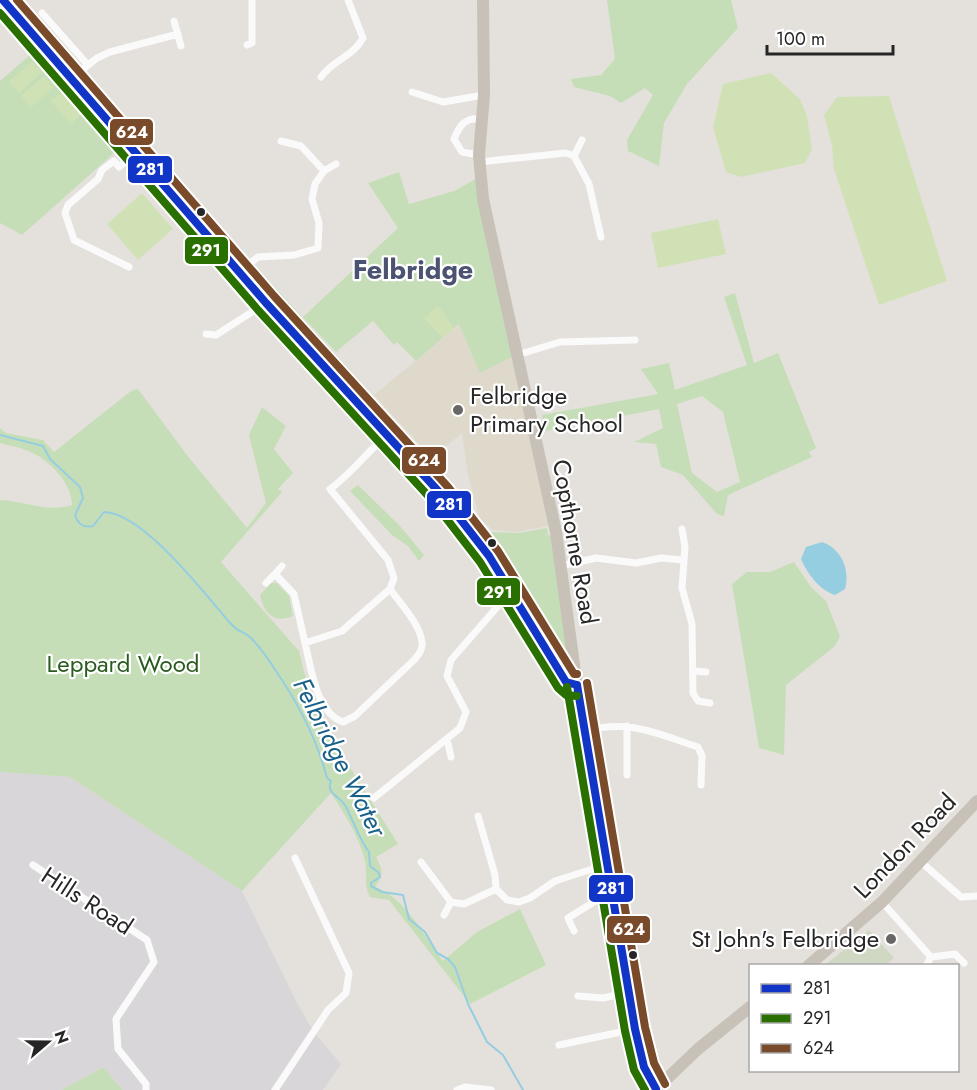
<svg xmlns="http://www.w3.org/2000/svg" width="977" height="1090" font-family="Jost,sans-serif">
	<rect width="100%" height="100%" fill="#e4e1dc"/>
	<path fill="#d8d6d8" d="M0 772 70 777 242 891 296 1001 313 1031 341 1064 323 1090H123L103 1067 62 1090H0Z"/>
	<path fill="#dfd9cb" d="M503 289 554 525 516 532 493 530 479 518 468 474 462 433 432 458 374 395Z"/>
	<path fill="#c6deb7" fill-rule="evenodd" d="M8 0H16L431 460 473 515 469 518 443 485 411 451H407Z
		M607 0H731L738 28 687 84 664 123 659 166 628 151 627 140 653 95 645 88 621 103 610 96 574 87 571 79 601 75 615 59Z
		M38 48 122 146 22 235 0 223V81Z
		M399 172 409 204 454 191 481 176 516 355 480 373 459 324 416 361 397 342 394 345 373 321 336 352 303 317 398 228 368 183Z
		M735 293 754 363 778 353 816 448 809 452 812 457 728 495 724 516 717 514 683 475 661 467 656 444 634 442 663 428 659 409 545 431 542 415 658 394 641 369 669 363 675 390 747 365 724 297ZM702 396 723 412 740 482 717 492 692 473 677 404Z
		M138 389 187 455 247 528 266 503 249 435 262 407 286 426 274 449 293 473 278 489 282 492 221 562 299 651 313 708 398 844 376 857C383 871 384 874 375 887 406 898 424 936 443 961L477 932 520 909 546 965 470 1004 389 900 370 897C363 885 368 873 365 861 359 836 344 813 331 793L242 891 70 777 0 772V500C25 501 48 513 72 505 72 483 49 459 28 451 20 447 9 446 0 443V428L6 433 43 440 54 452 131 391Z
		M358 485 400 526 424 555 419 561 408 546 392 535 350 491Z
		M474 517 490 532 519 533 547 528 548 535 551 536 571 669 569 672 564 670 532 615 470 520Z
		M794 562 811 587 826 601 840 636 835 646 786 685 784 755 759 748 732 584 747 572H770Z
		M271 583H277L289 596 293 616C274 624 264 614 260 595Z
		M103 1067 123 1090H62Z"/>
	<path fill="#d0d8c4" d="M869 930 894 958 888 963 889 965H825Z"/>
	<path fill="#d0e2b5" d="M32 62 42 72 19 93 9 82Z
		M771 73 800 99 807 116 812 149 805 163 741 177 726 172 713 127 723 84Z
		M44 76 53 87 31 107 21 96Z
		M62 92 81 114 71 124 51 101Z
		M889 96 947 281 879 305 834 169 832 146 824 115 837 97Z
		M142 193 173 229 138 260 107 224Z
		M718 219 726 254 658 268 651 233Z
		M438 306 454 328 443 338 424 318Z"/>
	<path fill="#95cde1" d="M822 542C842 549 850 570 845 589L835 595C819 590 807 573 801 559L806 547Z"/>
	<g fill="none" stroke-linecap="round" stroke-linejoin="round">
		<path stroke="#95cde1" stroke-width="2" d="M0 435 43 446 50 459 80 487 83 498 75 515C78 525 84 528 93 526L104 512C144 513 206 596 232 625 238 632 245 632 251 638 259 646 269 660 276 671 298 703 317 740 327 778L331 781C325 794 342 797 346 807 354 822 359 839 369 852L370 866 379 873 380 877 371 883V886L382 892 403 895 409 919 425 932 437 953 448 959 455 967 468 1004 487 1042 503 1055 523 1090"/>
		<path stroke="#fbfafa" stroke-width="7" d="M42 13 88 65
			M174 21 181 46
			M247 45 252 43V0
			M321 77C335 58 352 58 363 38L348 0
			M71 79 97 58 110 52 178 34
			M412 92 443 102 484 95
			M281 141 301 146 324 171
			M479 155 462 152 454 139C460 125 465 117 481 119
			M574 156 582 140
			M479 162 566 153 574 156 589 184 601 237
			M129 267 74 240 65 213 68 205 98 179 102 170 114 161 119 167 136 153
			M240 271 258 257 294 255 318 248 319 223 312 199 315 184 324 171 336 164
			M206 334 216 335 266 303
			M517 355 560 342 635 340
			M682 529 685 547 682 588 692 624 693 693 698 701 710 703
			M282 566 275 574 294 594 305 643 342 631 390 589 394 578 388 560 330 489C352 473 367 452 387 435
			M561 566 596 558 636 563 661 558 683 560
			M266 583 275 574
			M305 643C311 667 316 713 343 722L355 716 415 659C419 654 423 649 422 642 420 624 400 603 390 589
			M694 671 706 672
			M627 726V775
			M584 731C631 719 655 733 698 747L702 756 701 785
			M447 739 451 757
			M374 798 460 728 466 712 447 676 451 660 512 590
			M478 816 495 875 496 889 507 900 519 902 530 898 555 881 608 864
			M421 862 451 902 464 904 496 889
			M921 862 961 897 977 896
			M33 865 147 940 154 962 116 1019 118 1049 146 1084V1090
			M882 902 931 957 955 954 964 963
			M444 915 451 902
			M574 931 568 918 597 900 613 895
			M926 966 931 957
			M578 996 603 998 630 992
			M559 1045 635 1029
			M275 1090 328 1010 346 993 349 973 295 858
			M457 1090 465 1087 491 1090"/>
		<path stroke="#fbfafa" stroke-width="8" d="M3 0 266 303 440 493 489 556 566 682 570 685H577"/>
		<path stroke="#c7c1b8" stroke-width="12" d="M483 0 484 95 479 155 483 199 556 532 580 709 635 1029 644 1067 656 1089
			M808 966 882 902 977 801
			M655 1090 698 1049 750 1007"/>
		<g stroke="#fff" stroke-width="12">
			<path id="bus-1" d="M3 0 266 303 440 493 489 556 566 682 577 685
				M577 685 635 1029 644 1067 656 1089"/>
		</g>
		<g stroke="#fff" stroke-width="12">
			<path id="bus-2" d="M0 13 258 310 432 500 480 562 558 688 566 695 577 696
				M567 687 625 1031 634 1070 645 1090"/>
		</g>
		<g stroke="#fff" stroke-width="12">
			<path id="bus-3" d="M17 0 274 296 448 487 498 551 574 674H577
				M587 683 645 1027 654 1063 665 1084"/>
		</g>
		<use href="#bus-1" stroke="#1135c6" stroke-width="8"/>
		<use href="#bus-2" stroke="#297000" stroke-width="8"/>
		<use href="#bus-3" stroke="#7a4b2a" stroke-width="8"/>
	</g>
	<g fill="#262626" stroke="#fff" stroke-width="2">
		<circle cx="201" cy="212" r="5"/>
		<circle cx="492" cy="543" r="5"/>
		<circle cx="633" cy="955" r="5"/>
	</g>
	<g fill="#686766" stroke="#fff" stroke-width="2">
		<circle cx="458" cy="410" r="6"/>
		<circle cx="891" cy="939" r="6"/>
	</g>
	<g text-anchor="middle" stroke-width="4.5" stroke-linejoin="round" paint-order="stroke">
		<g font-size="24" fill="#262626" stroke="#fff" text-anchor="start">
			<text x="470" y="404">Felbridge<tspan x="470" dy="28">Primary School</tspan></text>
			<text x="879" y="947" text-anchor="end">St John's Felbridge</text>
		</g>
		<g font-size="24" fill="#262626" stroke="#fff">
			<text transform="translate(575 542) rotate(80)" y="8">Copthorne Road</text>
			<text transform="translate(905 846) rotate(-46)" y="8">London Road</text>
			<text transform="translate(87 901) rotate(33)" y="8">Hills Road</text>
		</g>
		<g font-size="24" fill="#2a5b1e" stroke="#fff">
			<text x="123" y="672">Leppard Wood</text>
		</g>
		<g font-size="26" font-style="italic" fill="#186089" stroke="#fff">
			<text transform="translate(340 757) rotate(63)" y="9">Felbridge Water</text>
		</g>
		<g font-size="27" font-weight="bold" fill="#4b5272" stroke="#fff">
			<text x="413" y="279">Felbridge</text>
		</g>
	</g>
	<g stroke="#fff" stroke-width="2">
		<rect x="109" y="118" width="45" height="28" rx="6" fill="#7a4b2a"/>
		<rect x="127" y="155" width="46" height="29" rx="6" fill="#1135c6"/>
		<rect x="184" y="236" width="45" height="29" rx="6" fill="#297000"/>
		<rect x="401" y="446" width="46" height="29" rx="6" fill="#7a4b2a"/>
		<rect x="426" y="490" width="46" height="29" rx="6" fill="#1135c6"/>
		<rect x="476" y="577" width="45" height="29" rx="6" fill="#297000"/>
		<rect x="588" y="874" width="46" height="29" rx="6" fill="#1135c6"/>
		<rect x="606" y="915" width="45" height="29" rx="6" fill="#7a4b2a"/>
	</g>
	<g font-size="16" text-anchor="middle" font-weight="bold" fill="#fff">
		<text x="132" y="138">624</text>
		<text x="150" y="175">281</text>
		<text x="206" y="256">291</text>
		<text x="424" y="466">624</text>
		<text x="449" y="510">281</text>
		<text x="498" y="598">291</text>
		<text x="611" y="894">281</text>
		<text x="629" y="935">624</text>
	</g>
	<rect x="749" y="964" width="210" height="108" fill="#ffffff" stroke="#a8a8a8" stroke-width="1.5"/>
	<rect x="761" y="984" width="30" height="9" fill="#1135c6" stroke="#a8a8a8" stroke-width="1.5"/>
	<text x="803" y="994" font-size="18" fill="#262626">281</text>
	<rect x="761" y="1014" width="30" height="9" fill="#297000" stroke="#a8a8a8" stroke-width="1.5"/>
	<text x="803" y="1024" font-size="18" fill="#262626">291</text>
	<rect x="761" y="1044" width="30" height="9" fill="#7a4b2a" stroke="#a8a8a8" stroke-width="1.5"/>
	<text x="803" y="1054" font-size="18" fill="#262626">624</text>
	<g transform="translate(48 1042) rotate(70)" stroke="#ffffff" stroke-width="4.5" paint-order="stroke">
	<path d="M0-4.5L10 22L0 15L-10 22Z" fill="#262626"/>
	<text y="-9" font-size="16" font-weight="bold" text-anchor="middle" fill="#262626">N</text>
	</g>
	<path d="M767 45v9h126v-9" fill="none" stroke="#262626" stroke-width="3"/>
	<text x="776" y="45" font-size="18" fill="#262626" stroke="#ffffff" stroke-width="4.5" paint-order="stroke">100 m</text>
</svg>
